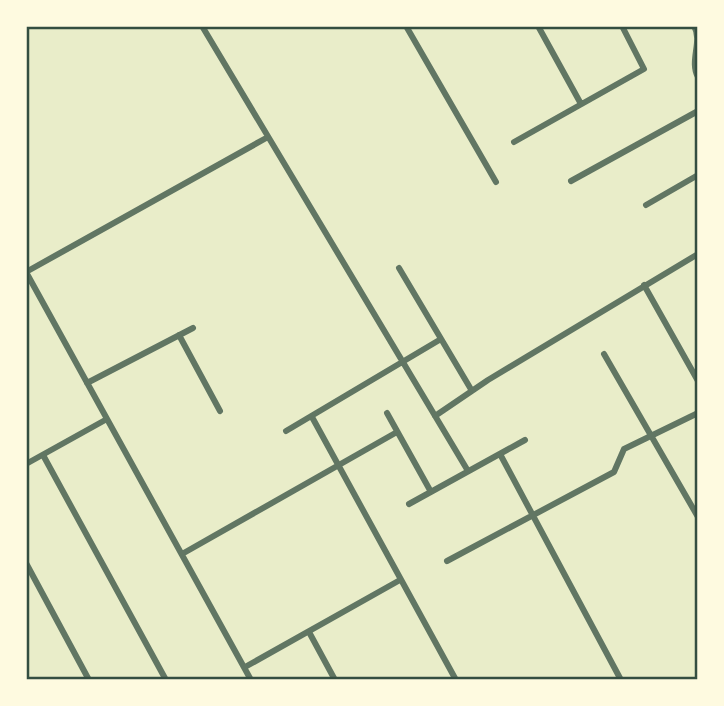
<svg xmlns="http://www.w3.org/2000/svg" width="724" height="706" font-family="Figtree,sans-serif">
	<rect width="100%" height="100%" fill="#e9edc9"/>
	<g fill="none" stroke-linecap="round" stroke-linejoin="round">
		<path stroke="#617663" stroke-width="6" d="M202 26 468 471
			M406 26 496 182
			M538 26 581 104
			M694 26C703 41 689 61 698 77
			M514 142 644 69 622 26
			M571 181 698 111
			M646 205 698 175
			M399 268 472 391
			M644 285 698 381
			M179 335 220 411
			M604 354 698 517
			M87 383 193 328
			M387 413 431 492
			M435 416 488 380 698 254
			M312 417 456 680
			M286 431 441 339
			M500 454 621 680
			M43 455 166 680
			M26 464 107 419
			M409 504 525 440
			M182 554 397 432
			M447 561 614 472 624 449 698 413
			M26 563 89 680
			M309 632 335 680
			M245 667 400 580
			M251 680 26 272 268 137"/>
	</g>
	<rect width="724" height="706" fill="none" stroke="#fefae0" stroke-width="56"/>
	<rect x="28" y="28" width="668" height="650" fill="none" stroke="#344e41" stroke-width="2.5"/>
</svg>
